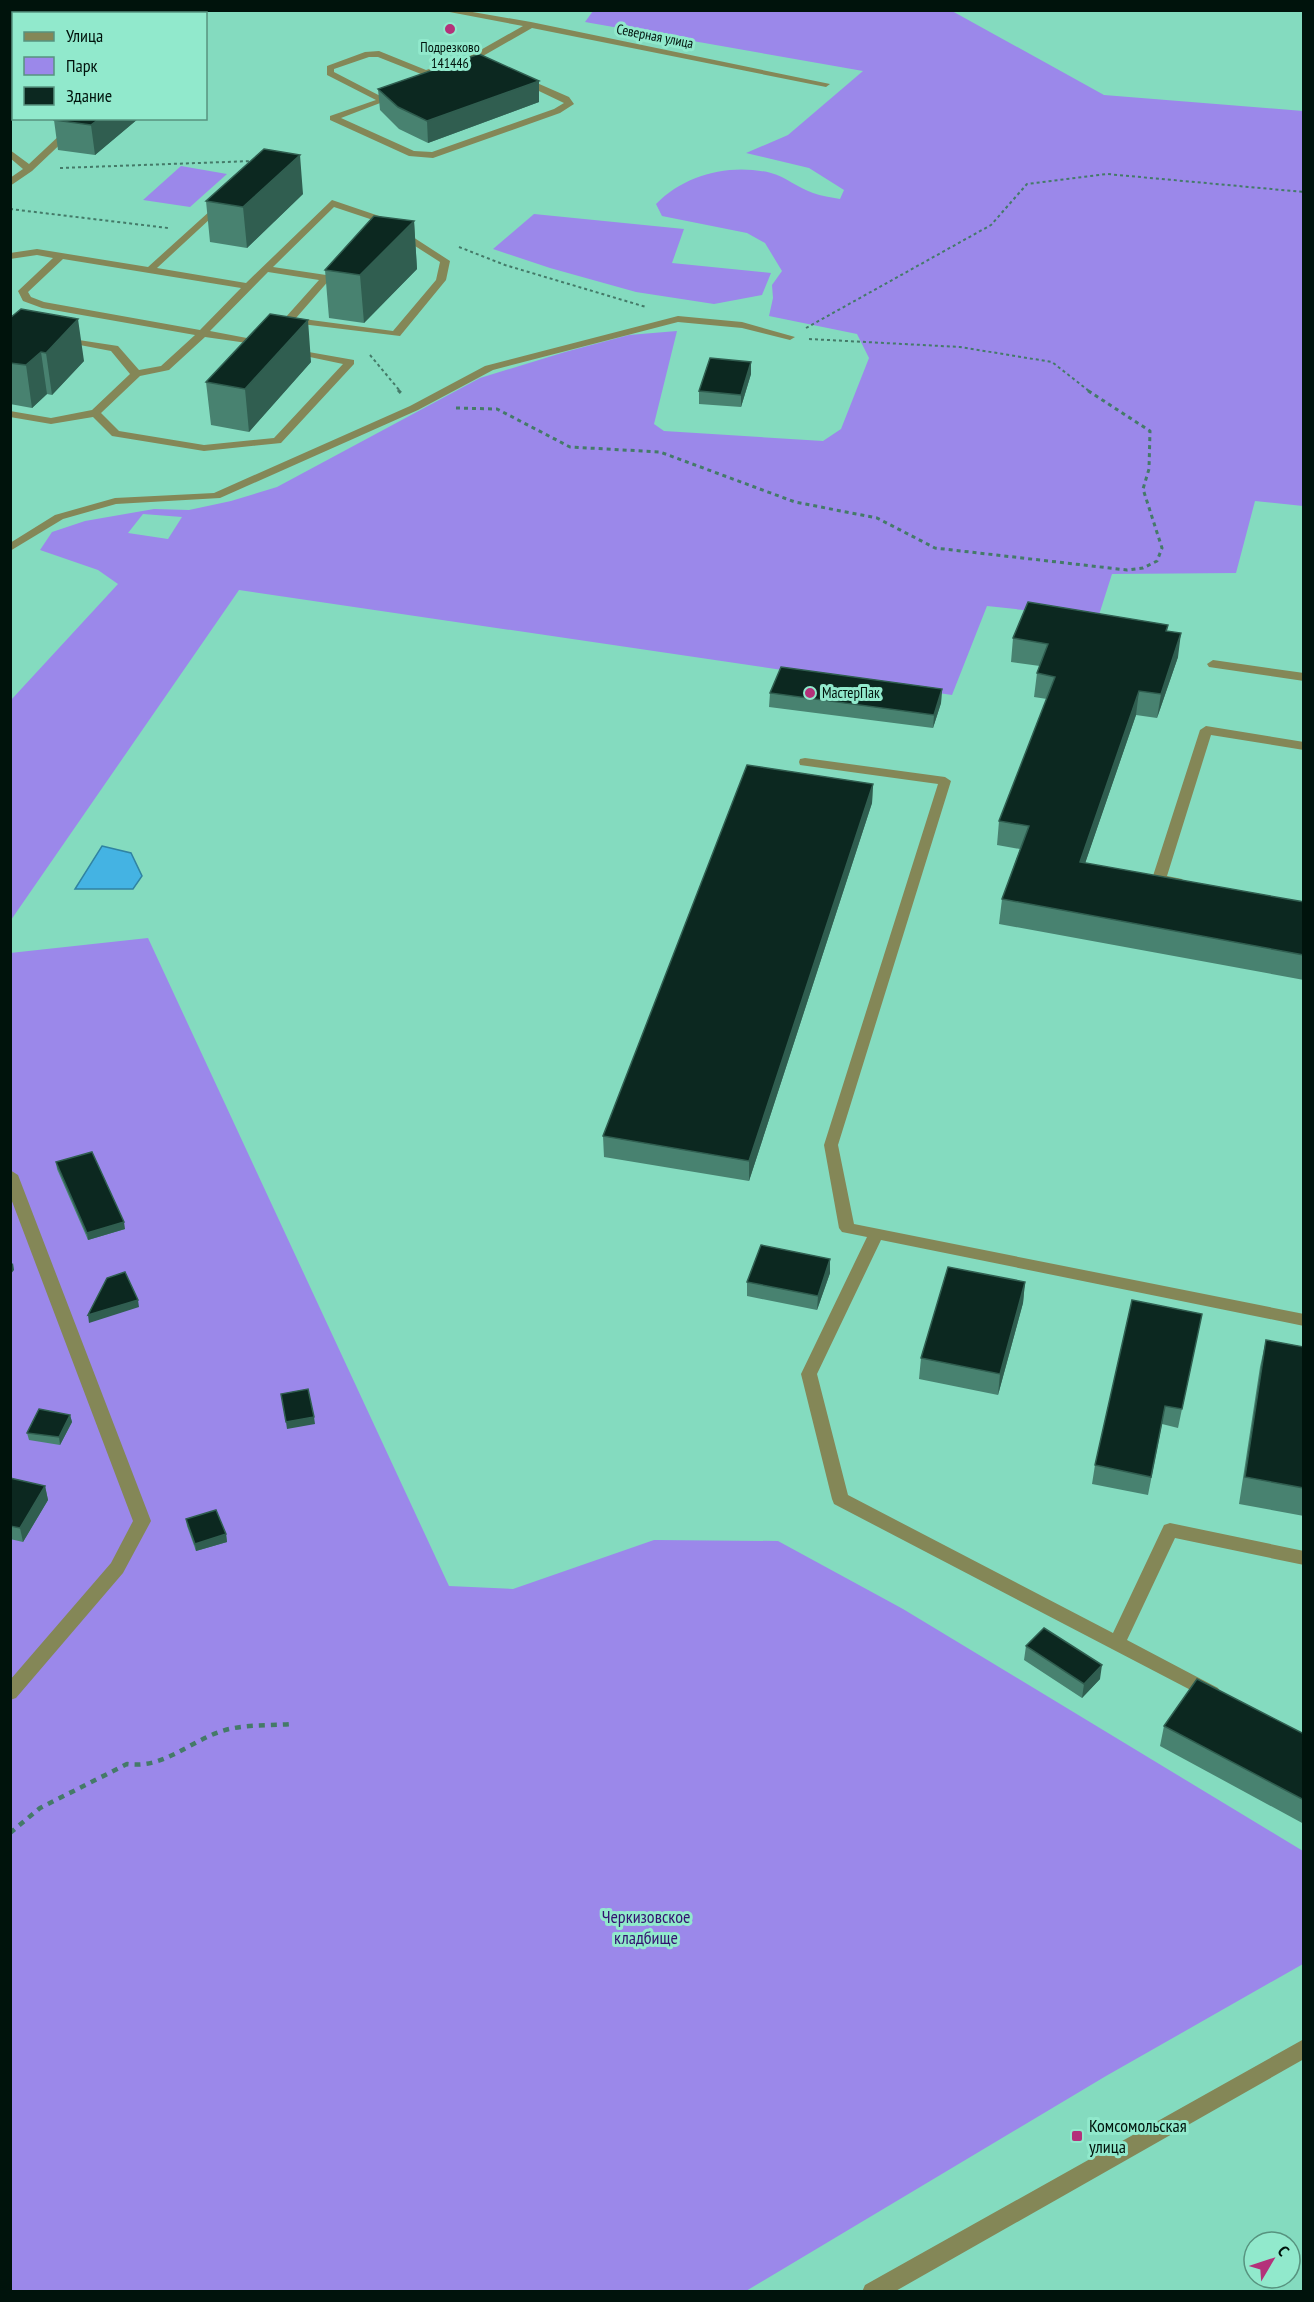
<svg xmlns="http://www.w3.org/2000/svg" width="1314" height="2302" font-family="'PT Sans Narrow',sans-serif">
	<rect width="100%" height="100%" fill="#84dbbf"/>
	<path fill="#9b88ea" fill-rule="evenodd" d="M593 11H952L1104 95 1303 111V506L1255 501 1236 573 1112 574 1098 618 987 606 952 695 239 590 11 920V700L118 584 98 570 40 550 52 532 85 521 154 509 189 510 231 501 277 487 480 378 565 352 629 335 677 331 654 424 664 431 823 441 841 429 869 358 857 334 769 316 773 298 772 285 782 271 765 243 747 233 662 216 656 204C685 174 731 163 771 173 786 177 798 188 813 193 821 196 831 197 840 199L844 190 809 168 746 153 788 135 863 71 585 22ZM143 514 182 517 168 539 128 533Z
		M181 166 227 174 190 207 143 200Z
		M534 214 684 229 672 263 771 273 762 295 714 304 636 292 550 268 493 249Z
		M148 938 449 1586 513 1589 654 1540 778 1541 903 1609 1303 1851V1964L1106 2076 746 2291H11L10 953Z"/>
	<path fill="#44b3e3" stroke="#3083a2" stroke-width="1.5" d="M102 846 131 853 142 876 133 889H75Z"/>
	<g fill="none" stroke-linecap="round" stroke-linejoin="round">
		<path stroke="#447a68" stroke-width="2" stroke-dasharray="3 3" stroke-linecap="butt" d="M60 168 253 161
			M10 209 168 228
			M459 247 505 265 646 307
			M806 328 991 225 1027 184 1107 174 1304 192
			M809 339 960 347 1052 362 1089 391
			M370 355 400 391"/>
		<path stroke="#447a68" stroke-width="3" stroke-dasharray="4 4" stroke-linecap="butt" d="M398 390 401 393
			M456 408 497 409 570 447 660 452 795 502 877 518 935 548 1127 570 1143 568 1157 561 1162 548 1143 489 1149 469 1150 431 1087 390"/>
		<path stroke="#447a68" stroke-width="4.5" stroke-dasharray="6 6" stroke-linecap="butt" d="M10 1833 40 1808 127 1764C164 1769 188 1742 222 1731 244 1724 268 1726 291 1724"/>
		<path fill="#848757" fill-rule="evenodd" d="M439 10H461L531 22 830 84 826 87 532 28 476 60 426 76 378 57H369L334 69V72L388 100 341 118 414 151 432 152 554 109 564 103 518 81V77L521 76 569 97 574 104 560 113 433 158 409 156 330 120V116L376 100 327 75V66L365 52 379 51 426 70 470 56 523 26Z
			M78 118H88L32 171 10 186V178L23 169 10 158V150L29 164Z
			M332 200 382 217 450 261 446 280 400 336 285 322V318L319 280 268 272 210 331 268 342V346L205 337 169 370 140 376 101 413 119 431 204 445 274 438 343 364 286 352V348L354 360V364L281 443 204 451 112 436 93 417 51 424 10 417V411L51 418 92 410 130 374 111 351 59 341V337L118 346 139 370 161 366 195 335 42 308 23 301 18 291 53 258 37 255 10 259V253L37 249 148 267 221 201 226 204 224 206 157 268 246 283ZM334 207 376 221 440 262 436 280 393 331 296 318 331 278 326 275 273 267ZM63 259 241 288 200 330 44 302 31 297 28 292Z
			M678 316 742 322 795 337 790 340 742 328 678 322 493 370 418 410 220 498 116 504 63 519 10 551V543L55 515 115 498 214 493 410 406 485 366Z
			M1213 660 1304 673V681L1209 667 1207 664Z
			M1206 726 1304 742V750L1211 735 1167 876 1182 879 1184 882 1177 886 1154 882 1152 879 1200 730Z
			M805 758 945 777 951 781 838 1145 854 1224 1304 1314V1326L881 1240 817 1374 848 1495 1113 1633 1164 1525 1170 1523 1304 1551V1565L1175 1538 1127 1640 1218 1688 1221 1693 1218 1698 1212 1700 1206 1698 834 1504 832 1499 801 1374 867 1237 842 1232 839 1228 824 1145 938 784 800 765 799 762 800 759Z
			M10 1170 18 1175 151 1521 123 1573 16 1698 10 1700V1680L111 1563 133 1521 10 1196Z
			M1304 2039V2059L894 2292H862L865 2285Z"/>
	</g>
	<path fill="#488270" d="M14 39V102L10 101V42Z
		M539 81V102L428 143 399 129 380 110 378 89Z
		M139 118 95 155 58 150 54 120Z
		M303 194 247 248 210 242 206 201Z
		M414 221 417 269 364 323 329 318 325 270Z
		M10 318 84 361 52 395 47 394 32 408 10 404Z
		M311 362 249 432 211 425 206 382Z
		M751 362V374L741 407 699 404V391Z
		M1168 625 1167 631 1178 657 1157 718 1136 715 1085 863 1304 902V980L999 924 1002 899 1020 849 997 845 999 821 1047 699 1034 697 1037 673 1040 666 1011 662 1013 638Z
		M942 689 941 703 933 728 769 707 770 693Z
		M873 784 872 803 749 1181 604 1157 603 1136Z
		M56 1162 125 1229 88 1240 57 1169Z
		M830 1273 817 1310 747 1296V1282Z
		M1025 1282 1023 1303 998 1395 919 1379 921 1358Z
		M1198 1332 1178 1428 1162 1424 1148 1495 1092 1484 1095 1465Z
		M1266 1340 1304 1347V1516L1239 1504 1260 1367Z
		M70 1415 72 1422 60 1445 29 1440 27 1433Z
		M10 1478 45 1486 48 1500 23 1542 10 1539Z
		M186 1519 226 1534 227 1542 196 1551 187 1526Z
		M1026 1646 1100 1679 1082 1698 1024 1660Z
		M1164 1726 1304 1734V1824L1160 1746Z"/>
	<path fill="#305e50" d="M103 10H115L116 14H98Z
		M539 81V102L428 143 427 121Z
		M100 118H139L95 155 91 125Z
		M300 155 303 194 247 248 243 207Z
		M414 221 417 269 364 323 360 275Z
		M78 319 84 361 52 395 46 353Z
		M308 320 311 362 249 432 245 389Z
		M41 352 47 394 32 408 26 365Z
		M751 362V374L741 407V395Z
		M1181 633 1178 657 1157 718 1161 694Z
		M942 689 941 703 933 728 934 715Z
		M1139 691 1136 715 1077 887 1080 862Z
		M873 784 872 803 749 1181V1161Z
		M124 1222 125 1229 88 1240 87 1233Z
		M830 1259V1273L817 1310 818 1296Z
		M13 1263 14 1270 10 1275V1266Z
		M1025 1282 1023 1303 998 1395 1000 1374Z
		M138 1300 139 1307 89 1323 88 1315Z
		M70 1415 72 1422 60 1445 59 1437Z
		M314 1417 315 1424 287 1429 286 1422Z
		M45 1486 48 1500 23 1542 20 1528Z
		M226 1534 227 1542 196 1551 195 1544Z
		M1102 1665 1100 1679 1082 1698 1084 1684Z"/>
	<path fill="#0c2820" stroke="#305e50" stroke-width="1.5" d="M55 10H103L98 14H51Z
		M14 39V73H10V42Z
		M479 54 539 81 427 121 398 107 378 89Z
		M55 118H100L91 125 54 120Z
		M264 149 300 155 243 207 206 201Z
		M374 216 414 221 360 275 325 270Z
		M21 309 78 319 46 353 41 352 26 365 10 363V318Z
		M270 314 308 320 245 389 206 382Z
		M710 358 751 362 741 395 699 391Z
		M1028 602 1168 625 1166 631 1181 633 1161 694 1139 691 1080 862 1304 902V955L1002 899 1029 826 999 821 1055 677 1037 673 1048 644 1013 638Z
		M781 667 942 689 934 715 770 693Z
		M747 765 873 784 749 1161 603 1136Z
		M92 1152 124 1222 87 1233 56 1162Z
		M761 1245 830 1259 818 1296 747 1282Z
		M948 1267 1025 1282 1000 1374 921 1358Z
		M125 1272 138 1300 88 1315 107 1278Z
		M1132 1300 1202 1314 1182 1409 1165 1406 1151 1477 1095 1465Z
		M1266 1340 1304 1347V1488L1245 1477Z
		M308 1389 314 1417 286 1422 281 1394Z
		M39 1409 70 1415 59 1437 27 1433Z
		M10 1478 45 1486 20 1528 10 1526Z
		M216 1510 226 1534 195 1544 186 1519Z
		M1044 1628 1102 1665 1084 1684 1026 1646Z
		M1197 1679 1304 1734V1800L1164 1726Z"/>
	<g fill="#b4317a" stroke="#91e9cc" stroke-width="2">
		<circle cx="450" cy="29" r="6"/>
		<circle cx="810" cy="693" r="6"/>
		<rect x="1071" y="2130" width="12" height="12" rx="3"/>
	</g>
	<g text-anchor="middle" stroke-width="6" stroke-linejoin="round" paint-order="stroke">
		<g font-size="14" fill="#00130c" stroke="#91e9cc">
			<text transform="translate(655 36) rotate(11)" y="5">Северная улица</text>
		</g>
		<g font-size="14" fill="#00130c" stroke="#91e9cc">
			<text x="450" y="52">Подрезково<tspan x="450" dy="16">141446</tspan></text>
		</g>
		<g font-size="15" fill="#00130c" stroke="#91e9cc" text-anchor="start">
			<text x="822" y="698">МастерПак</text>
		</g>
		<g font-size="18" fill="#33126f" stroke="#91e9cc">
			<text x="646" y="1923">Черкизовское<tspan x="646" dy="21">кладбище</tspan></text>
		</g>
		<g font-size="18" fill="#00130c" stroke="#91e9cc" text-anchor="start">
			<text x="1089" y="2132">Комсомольская<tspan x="1089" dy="21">улица</tspan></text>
		</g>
	</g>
	<rect width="1314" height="2302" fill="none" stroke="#00130c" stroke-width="24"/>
	<rect x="12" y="12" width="195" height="108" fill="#91e9cc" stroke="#57937f" stroke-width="1.5"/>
	<rect x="24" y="32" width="30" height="9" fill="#848757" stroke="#57937f" stroke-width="1.5"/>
	<text x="66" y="42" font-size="18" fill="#00130c">Улица</text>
	<rect x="24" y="57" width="30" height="18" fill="#9b88ea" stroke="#57937f" stroke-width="1.5"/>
	<text x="66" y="72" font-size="18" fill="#00130c">Парк</text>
	<rect x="24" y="87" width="30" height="18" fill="#0c2820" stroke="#57937f" stroke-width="1.5"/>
	<text x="66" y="102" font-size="18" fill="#00130c">Здание</text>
	<g transform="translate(1272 2260) rotate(51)"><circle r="28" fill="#91e9cc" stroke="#57937f" stroke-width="1.5"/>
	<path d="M0-4.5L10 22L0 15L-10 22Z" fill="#b4317a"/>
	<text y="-9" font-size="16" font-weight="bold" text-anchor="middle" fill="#00130c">С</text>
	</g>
</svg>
